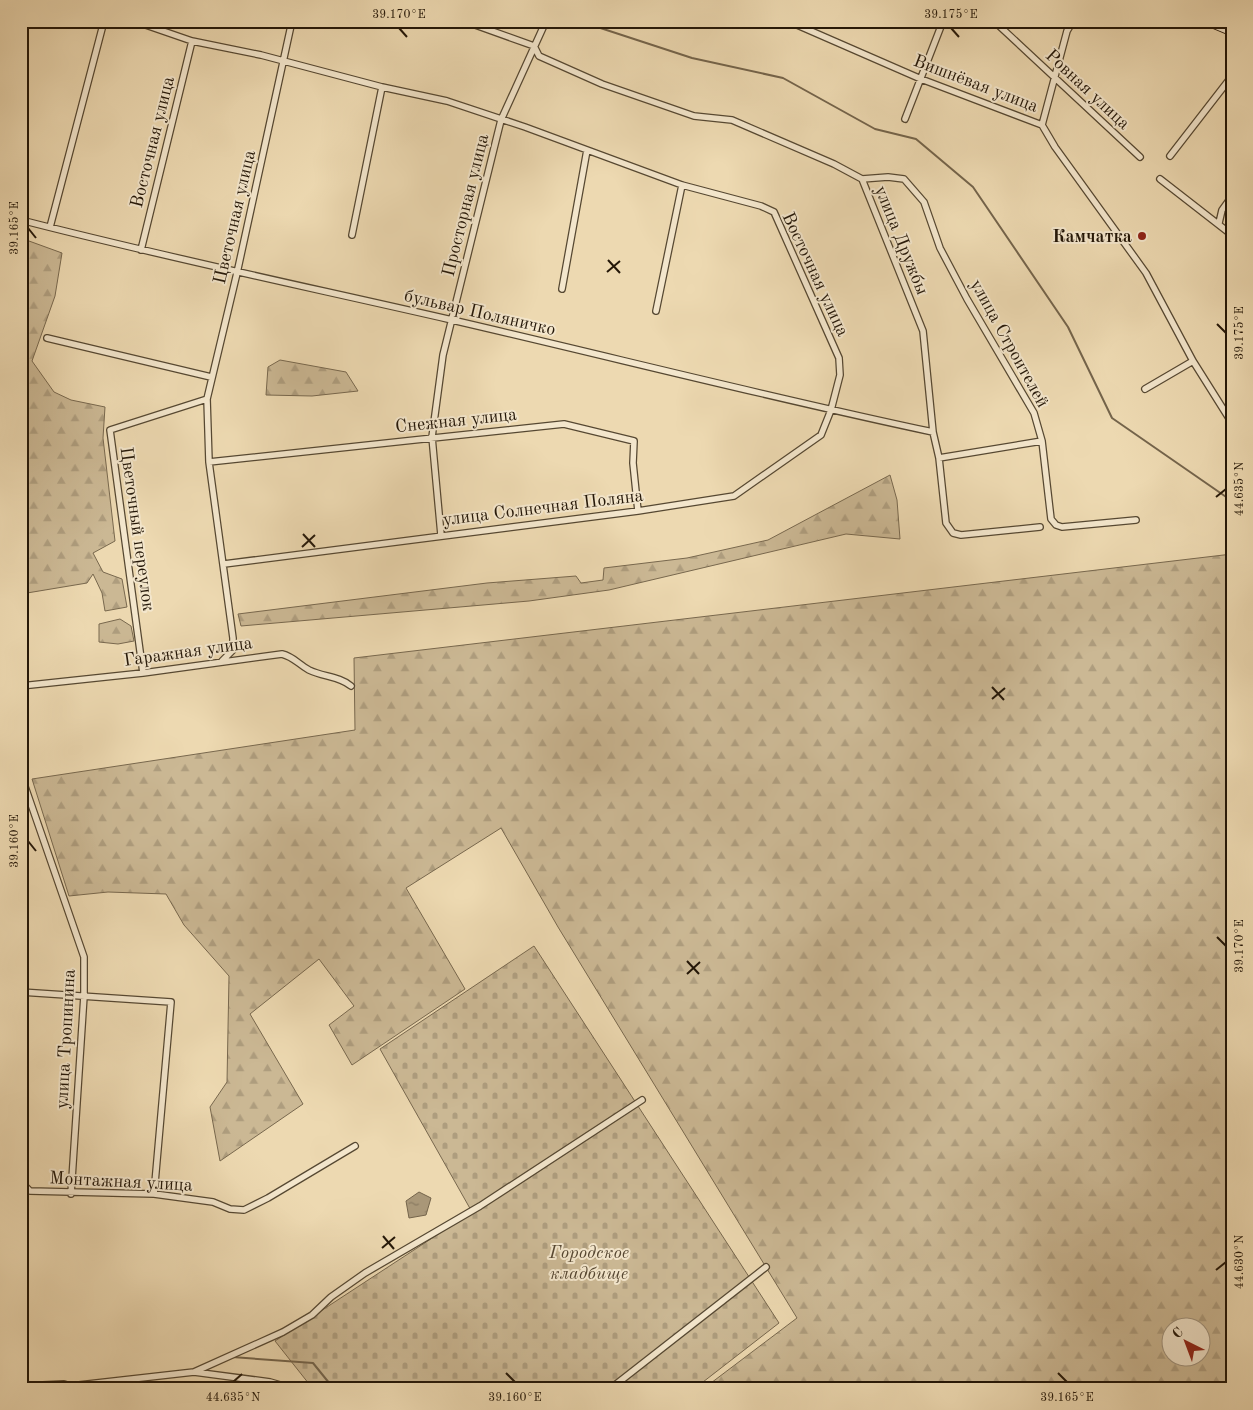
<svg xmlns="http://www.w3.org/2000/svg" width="1253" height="1410" font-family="'Old Standard TT',serif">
	<defs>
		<pattern id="forest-firs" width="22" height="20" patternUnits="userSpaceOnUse" patternTransform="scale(1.25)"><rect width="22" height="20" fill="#cbb894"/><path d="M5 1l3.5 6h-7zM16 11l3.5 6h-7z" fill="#ae9d7e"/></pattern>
		<pattern id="cemetery-stones" width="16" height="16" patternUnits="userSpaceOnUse" patternTransform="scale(1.25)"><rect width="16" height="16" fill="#cbb894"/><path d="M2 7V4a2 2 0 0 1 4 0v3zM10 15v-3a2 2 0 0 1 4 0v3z" fill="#ae9d7e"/></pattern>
		<pattern id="water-ripples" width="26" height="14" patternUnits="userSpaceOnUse" patternTransform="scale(1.25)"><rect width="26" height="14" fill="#a99778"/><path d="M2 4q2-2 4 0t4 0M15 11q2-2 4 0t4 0" fill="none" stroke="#897a60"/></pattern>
	</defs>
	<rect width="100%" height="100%" fill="#edd9b1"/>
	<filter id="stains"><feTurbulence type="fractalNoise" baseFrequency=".004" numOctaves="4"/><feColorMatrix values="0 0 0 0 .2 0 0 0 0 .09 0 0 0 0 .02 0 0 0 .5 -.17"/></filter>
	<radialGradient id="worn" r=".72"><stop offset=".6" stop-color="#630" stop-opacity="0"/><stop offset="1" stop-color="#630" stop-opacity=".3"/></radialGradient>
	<path fill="url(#forest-firs)" stroke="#78684e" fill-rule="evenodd" d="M21 241H29L62 253 55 296 32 361 54 392 71 400 105 407 103 438 115 541 93 553 103 572 122 579 127 607 105 611 102 593 93 574 87 583 21 594Z
		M280 360 346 372 358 391 312 396 266 395 268 367Z
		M890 475 897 500 900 539 846 534 609 590 529 601 241 626 238 614 487 583 576 576 581 583 603 580 604 568 687 558 768 540Z
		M1232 554V1389H703L797 1318 558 927 501 828 406 888 465 989 352 1065 329 1025 354 1006 319 959 250 1014 303 1104 220 1161 210 1107 227 1082 229 976 184 925 166 894 108 892 69 896 32 779 355 730 354 658ZM1170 1328H1200V1358H1170Z
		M120 619 131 626 134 641 118 644 99 642V624Z"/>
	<path fill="url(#cemetery-stones)" stroke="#78684e" d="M534 946 779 1323 694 1389H313L275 1341 472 1212 380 1049Z"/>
	<path fill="url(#water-ripples)" stroke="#74644b" d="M419 1192 431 1198 426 1215 409 1218 406 1201Z"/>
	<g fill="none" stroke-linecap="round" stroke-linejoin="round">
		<path stroke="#74644b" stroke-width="2" d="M579 21 692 58 783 78 875 129 916 139 973 187 1068 327 1112 418 1232 501
			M232 1357 313 1363 334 1389"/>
		<g stroke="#564832" stroke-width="8">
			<path id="minor" d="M134 21 192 41 261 55 382 87 447 101 525 127 682 185 761 206 774 212 839 358 840 375 831 410 821 435 734 496 638 511 224 564
				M464 21 534 46 539 56 602 84 694 116 732 120 834 164 862 179 923 331 933 432 939 458 946 523 953 533 961 535 1040 527
				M788 21 921 79 1042 125 1055 147 1146 273 1193 361 1232 423
				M994 21 1140 157
				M905 119 943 21
				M1042 125 1067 31 1073 21
				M1170 156 1232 76
				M862 179 888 177 904 179 924 202 940 248 967 299 1034 413 1042 441 1051 519 1056 525 1062 527 1136 520
				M1160 179 1232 235
				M21 220C164 257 308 287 452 320 612 357 772 398 933 432
				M1219 223 1222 210 1232 196
				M50 227 104 21
				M352 235 382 87
				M141 250 192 41
				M562 289 587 150
				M656 311 682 185
				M47 338 211 377
				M1145 389 1193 361
				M939 458 1042 441
				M209 462 564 424 634 441 633 463 638 511
				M441 535 432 437 443 355 501 120 546 21
				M222 661 233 650V638L209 462 207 399 237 273 292 21
				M143 673 110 430 207 399
				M21 686 143 673 282 654C294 657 298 664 309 670 323 677 339 676 351 686
				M21 775 84 957V996L71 1194
				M21 992 171 1002 154 1194
				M21 1182 30 1191 154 1194 213 1202 230 1209 244 1210 268 1198 355 1146
				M194 1372 283 1332 312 1315 331 1297 365 1273 480 1206 642 1100
				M21 1386 64 1384 70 1386 194 1372 270 1382 294 1389
				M610 1389 766 1267"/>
		</g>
		<g stroke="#241708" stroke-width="11">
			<path id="secondary" d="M1208 21 1232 31"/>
		</g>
		<use href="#minor" stroke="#f3e6cc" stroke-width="5.5"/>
		<use href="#secondary" stroke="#f3e6cc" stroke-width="9"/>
	</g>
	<path fill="none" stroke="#241708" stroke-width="2" d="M399 28 407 37M951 28 959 37M28 228 36 238M608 260 620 273M607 272 620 261M1217 324 1226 333M1216 497 1226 489M303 534 315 547M302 547 315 535M992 687 1004 700M992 699 1005 688M28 841 36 851M1217 937 1226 946M687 961 699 974M687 974 700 962M383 1236 394 1249M382 1248 395 1237M1216 1270 1226 1262M506 1373 515 1382M1058 1373 1067 1382M233 1382 242 1374"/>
	<circle fill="#8f2418" stroke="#f3e6cc" stroke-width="2" cx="1142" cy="236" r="5"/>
	<g text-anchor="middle" stroke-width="4" stroke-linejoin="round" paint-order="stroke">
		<g font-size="18" fill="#241708" stroke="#f3e6cc">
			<text transform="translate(976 83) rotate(21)" y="6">Вишнёвая улица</text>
			<text transform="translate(1088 89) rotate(43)" y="6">Ровная улица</text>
			<text transform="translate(152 142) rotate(-76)" y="6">Восточная улица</text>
			<text transform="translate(465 205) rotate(-76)" y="6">Просторная улица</text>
			<text transform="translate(234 217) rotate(-77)" y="6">Цветочная улица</text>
			<text transform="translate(902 240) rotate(68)" y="6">улица Дружбы</text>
			<text transform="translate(816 274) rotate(65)" y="6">Восточная улица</text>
			<text transform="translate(480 312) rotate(13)" y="6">бульвар Поляничко</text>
			<text transform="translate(1010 343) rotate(61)" y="6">улица Строителей</text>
			<text transform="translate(456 420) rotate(-6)" y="6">Снежная улица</text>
			<text transform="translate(543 507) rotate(-7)" y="6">улица Солнечная Поляна</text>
			<text transform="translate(138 529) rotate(82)" y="6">Цветочный переулок</text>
			<text transform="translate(188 651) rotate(-8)" y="6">Гаражная улица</text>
			<text transform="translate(65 1039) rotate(-87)" y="6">улица Тропинина</text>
			<text transform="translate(121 1181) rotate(3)" y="6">Монтажная улица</text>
		</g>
		<g font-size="18" font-weight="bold" fill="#241708" stroke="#f3e6cc" text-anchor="end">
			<text x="1132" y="242">Камчатка</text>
		</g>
		<g font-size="18" font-style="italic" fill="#564732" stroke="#f3e6cc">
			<text x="589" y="1258">Городское<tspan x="589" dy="21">кладбище</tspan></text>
		</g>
	</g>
	<rect width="1253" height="1410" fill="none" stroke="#edd9b1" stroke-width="55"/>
	<g transform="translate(1186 1342) rotate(318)"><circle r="24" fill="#f3e6cc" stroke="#a0937e"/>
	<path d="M0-4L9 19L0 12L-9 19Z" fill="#8f2418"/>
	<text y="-8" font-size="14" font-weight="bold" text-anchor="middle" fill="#241708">С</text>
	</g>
	<rect x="28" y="28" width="1198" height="1354" fill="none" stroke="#241708" stroke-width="2"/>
	<g font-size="12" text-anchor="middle" fill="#241708">
		<text x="399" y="18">39.170°E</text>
		<text x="951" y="18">39.175°E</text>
		<text transform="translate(14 228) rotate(-90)" y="4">39.165°E</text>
		<text transform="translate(1239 333) rotate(-90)" y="4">39.175°E</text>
		<text transform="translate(1239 489) rotate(-90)" y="4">44.635°N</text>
		<text transform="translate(14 841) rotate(-90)" y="4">39.160°E</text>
		<text transform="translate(1239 946) rotate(-90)" y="4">39.170°E</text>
		<text transform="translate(1239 1262) rotate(-90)" y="4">44.630°N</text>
		<text x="233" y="1401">44.635°N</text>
		<text x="515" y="1401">39.160°E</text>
		<text x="1067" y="1401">39.165°E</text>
	</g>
	<rect width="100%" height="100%" filter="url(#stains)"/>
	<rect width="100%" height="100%" fill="url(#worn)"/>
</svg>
